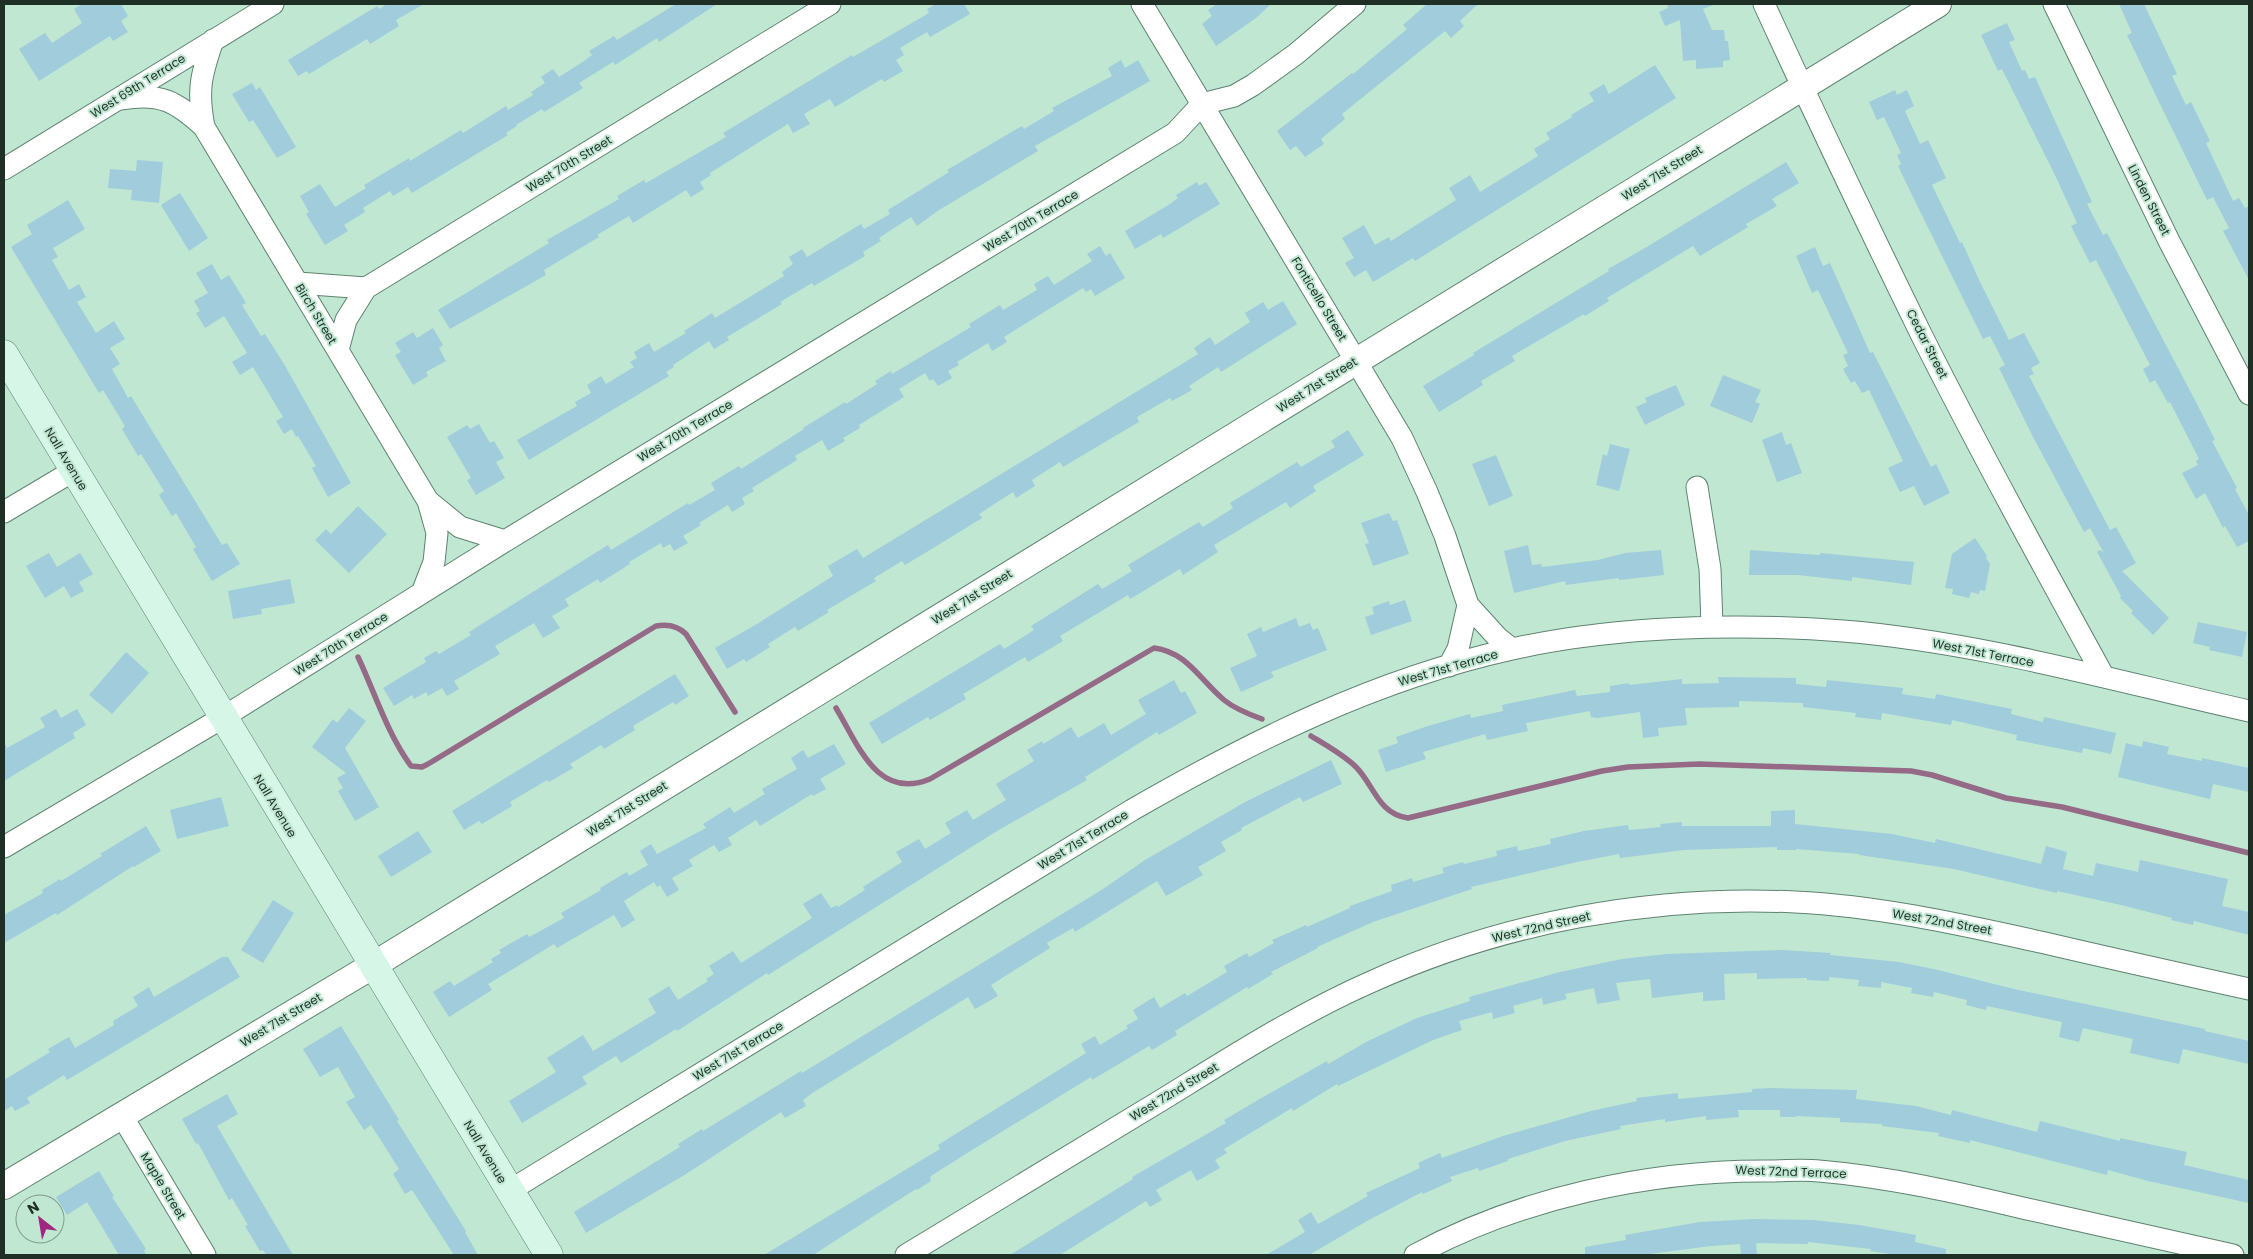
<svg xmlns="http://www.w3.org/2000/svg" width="2253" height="1259" font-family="Poppins,sans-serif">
	<rect width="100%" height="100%" fill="#c0e7d2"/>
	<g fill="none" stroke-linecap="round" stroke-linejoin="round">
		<path stroke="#956a86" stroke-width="5.5" d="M358 657C375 693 387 733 411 766L422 767 428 764 656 626C667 624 677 625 686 634L735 712
			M836 708C858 744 877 801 930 779L1154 648C1187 652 1200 680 1224 700 1235 709 1248 714 1262 719
			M1311 736C1326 745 1344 755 1356 767 1374 785 1378 814 1408 818L1602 771 1628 767 1699 764 1911 771 1932 775 2006 798 2062 807 2249 853"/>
	</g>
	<path fill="#a0ccdc" d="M82 4H121L128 16 121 21 128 32 113 41 110 36 39 81 19 49 45 33 52 43 82 23 74 9Z
		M387 4H424L396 20 399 26 370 44 367 39 309 74 307 71 298 76 288 60 377 6 379 9Z
		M676 4H717L659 42 657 38 615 65 613 62 579 83 583 88 544 112 542 109 516 125 517 126 506 133 508 135 412 193 408 187 393 196 390 191 363 208 365 212 344 225 348 231 325 245 306 214 309 212 300 196 320 184 335 207 366 188 364 185 409 158 410 161 461 130 463 133 506 106 508 110 533 95 531 92 545 83 541 77 553 69 559 77 584 61 592 55 589 51 614 36 617 40Z
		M936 4H964L970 14 930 37 927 32 900 48 904 55 896 60 903 71 884 82 882 79 835 107 830 99 804 114 810 124 793 133 788 124 710 173 711 175 700 182 704 189 691 197 686 190 633 223 629 216 597 235 599 237 544 270 546 275 450 329 438 310 549 243 547 240 619 199 617 196 644 180 646 183 726 137 723 133 852 55 853 57 929 13 927 9Z
		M1217 4H1271L1256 18 1216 46 1202 24 1212 16 1208 10Z
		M1427 4H1478L1460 21 1464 26 1451 38 1445 31 1342 114 1345 119 1321 139 1324 144 1305 157 1296 146 1290 150 1277 131 1352 73 1353 74 1407 29 1403 25Z
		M1667 4H1716L1703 9 1712 30H1724L1725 41H1728L1730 60 1723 61V67L1696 69V60L1683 61 1680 20 1665 26 1659 12 1668 8Z
		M2119 4H2144L2177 74 2172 76 2186 105 2191 102 2210 141 2206 143 2233 201 2239 198 2245 208 2249 206V280L2223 231 2229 228 2213 197 2207 200 2159 102 2127 35 2132 33Z
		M2007 23 2015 40 2009 42 2022 71 2025 70 2029 79 2035 77 2092 202 2087 204 2103 235 2107 233 2197 404 2215 440 2212 441 2237 488 2235 489 2249 515V541L2237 547 2225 526 2223 528 2205 493 2196 499 2182 473 2198 465 2196 461 2199 459 2170 402 2168 403 2155 380 2150 383 2143 369 2150 365 2096 260 2090 263 2071 226 2077 223 2054 173 2002 69 1998 71 1981 35Z
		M1121 60 1125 68 1138 60 1150 81 1035 146 1038 151 939 210 917 226 911 217 879 238 881 241 863 252 865 256 814 286 812 283 780 302 782 304 727 337 729 340 714 349 709 341 673 365 674 367 666 372 669 376 529 460 517 440 577 406 575 402 591 393 587 385 601 376 606 384 634 367 630 362 637 358 634 352 649 343 654 352 686 333 684 331 712 313 715 318 784 276 782 272 793 264 789 257 802 249 807 257 861 224 864 229 890 214 888 210 949 172 947 170 1022 126 1024 129 1054 111 1052 108 1112 76 1108 68Z
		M1655 65 1676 98 1415 261 1413 258 1373 282 1366 270 1354 277 1345 263 1354 258 1342 238 1364 225 1375 245 1389 237 1391 241 1456 200 1449 188 1470 175 1480 192 1538 156 1534 149 1550 139 1546 133 1572 117 1571 115 1594 101 1589 93 1604 84 1609 94Z
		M252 83 256 90 260 87 296 147 277 158 253 120 249 122 232 94Z
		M1895 90 1897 95 1907 90 1914 106 1905 111 1920 144 1928 140 1946 178 1932 185 1960 243 1962 242 1980 282 2009 340 2024 333 2040 363 2031 368 2034 374 2029 376 2110 530 2116 527 2136 563 2122 571 2169 618 2153 635 2131 613 2133 611 2120 598 2121 596 2097 552 2100 550 2104 553 2090 528 2084 532 2032 435 1999 368 2005 365 1990 336 1983 339 1912 195 1898 166 1901 164 1897 155 1901 153 1884 117 1877 120 1869 102Z
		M137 160 163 162 159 203 131 200 132 190 108 188 110 169 136 171Z
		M1786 162 1799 183 1772 199 1777 206 1746 224 1748 227 1700 256 1693 246 1607 298 1609 301 1585 316 1584 314 1512 356 1515 361 1481 381 1483 385 1439 412 1423 386 1474 355 1473 353 1609 271 1608 269 1645 248Z
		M1197 182 1199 186 1206 182 1220 204 1163 238 1161 234 1135 249 1125 231 1170 204 1178 198 1176 195Z
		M180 193 208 238 189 251 161 205Z
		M68 200 85 229 53 248 58 257 52 260 69 290 79 284 86 297 77 302 96 333 114 321 125 339 110 348 120 364 112 369 128 398 131 396 222 545 227 543 240 564 212 581 193 549 196 547 176 513 172 516 159 495 164 491 141 454 138 456 122 429 125 426 103 390 99 393 11 247 32 234 27 225Z
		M1100 246 1106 256 1110 253 1125 278 1095 296 1091 289 1086 292 1083 288 1004 337 1007 342 992 351 988 343 957 362 959 365 948 371 952 378 938 386 933 379 930 381 925 373 899 389 904 397 859 425 860 428 843 438 845 441 828 451 822 440 795 456 797 460 752 488 754 491 742 498 745 504 732 512 728 505 699 523 701 525 683 536 688 543 674 551 670 544 663 548 661 543 629 562 630 564 600 583 598 579 565 599 569 606 552 616 560 628 543 638 534 623 495 646 500 654 454 681 459 689 447 696 442 688 428 696 426 692 414 699 412 695 394 706 383 688 426 662 424 658 436 651 439 654 471 635 469 632 608 545 611 550 688 503 689 505 715 490 711 483 739 466 741 469 804 429 803 428 845 402 846 404 877 384 875 381 891 371 892 374 971 327 969 324 1000 305 1003 310 1037 290 1034 284 1048 276 1054 285 1092 261 1087 254Z
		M1815 247 1823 266 1830 263 1870 353 1873 352 1931 467 1936 464 1950 493 1924 506 1914 486 1900 492 1888 468 1903 461 1869 390 1862 393 1855 381 1851 383 1843 369 1848 366 1843 355 1848 353 1818 290 1812 293 1796 256Z
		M212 264 221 280 229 275 246 303 242 305 261 336 265 334 284 364 351 483 328 497 312 468 316 466 298 436 296 437 292 429 284 434 276 421 283 417 253 367 240 375 232 362 247 353 224 316 205 328 196 313 200 311 194 301 208 293 196 273Z
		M1283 301 1297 324 1221 372 1218 367 1189 386 1192 390 1172 401 1170 398 1137 417 1139 422 1110 439 1063 467 1060 462 1032 480 1035 486 1016 498 1013 492 979 514 982 518 930 550 905 565 902 561 874 578 876 581 827 610 829 612 798 631 795 627 768 644 770 647 746 662 744 659 727 669 715 648 757 624 833 576 828 566 857 549 863 558 1182 364 1198 354 1194 348 1210 337 1215 345 1250 322 1245 313 1263 302 1268 310Z
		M433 328 443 345 439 348 446 361 426 372 428 376 413 385 395 355 401 352 395 343 413 332 417 338Z
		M1723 375 1761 390 1755 402 1760 404 1752 423 1710 406Z
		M1676 385 1685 405 1645 425 1636 407 1647 402 1645 398Z
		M479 424 490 443 494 441 504 458 496 462 505 478 476 495 467 480 471 478 447 437 467 425 470 429Z
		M1348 430 1364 455 1313 486 1316 491 1290 508 1286 502 1214 545 1218 552 1183 575 1180 569 1130 599 1128 595 1060 636 1063 641 1028 662 1025 657 963 694 966 699 930 720 928 717 882 744 869 723 1000 644 1004 649 1034 630 1031 626 1098 584 1102 589 1132 571 1128 565 1199 522 1203 527 1233 508 1230 503 1297 462 1301 467 1335 447 1331 441Z
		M1782 432 1786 445 1791 443 1802 473 1777 482 1762 440Z
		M1610 444 1630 449 1619 491 1596 485 1603 454 1607 456Z
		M1496 455 1513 496 1489 506 1472 464Z
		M358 506 387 534 349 573 315 540 326 529 331 534Z
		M1389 513 1393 521 1397 520 1409 554 1373 566 1365 544 1369 543 1361 523Z
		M1975 538 1987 556 1986 558 1990 564 1985 591 1980 590 1979 594 1971 592 1969 598 1952 594 1953 589 1945 588 1952 554Z
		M1528 545 1532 565 1541 564 1542 567 1598 560 1625 553 1661 550 1664 575 1619 580V578L1566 585 1565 581 1514 593 1504 551Z
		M1750 550 1820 555V553L1914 562 1911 585 1852 577V581L1798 575H1749Z
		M49 553 57 567 80 553 93 574 79 582 84 591 71 598 64 586 45 598 26 566Z
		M290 579 295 603 261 609 262 614 233 619 228 591Z
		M1405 600 1412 621 1371 635 1365 617 1374 614 1372 607 1389 601 1390 605Z
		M1296 618 1299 627 1310 623 1313 630 1318 628 1327 650 1271 672 1274 677 1241 692 1230 668 1257 656 1247 634 1261 627 1263 632Z
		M2198 622 2247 632 2242 657 2209 650 2210 647 2193 643Z
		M126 652 149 673 112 714 89 695Z
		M675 674 689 696 675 705 673 702 633 726 635 730 604 749 601 745 570 764 573 768 549 782 547 780 510 802 512 806 482 824 479 821 464 830 452 811Z
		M1718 677 1796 678V684L1826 687 1827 680 1903 688 1902 694 1935 699 1936 694 2012 709 2011 714 2043 722 2044 717 2116 733 2111 754 2083 748 2082 753 2016 740 2017 735 1952 720 1951 725 1882 713 1881 720 1855 717 1856 713 1803 707V703L1739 701V707L1685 708 1687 725 1658 728 1659 736 1643 738 1640 712 1597 718 1591 717 1590 711 1526 723 1528 731 1487 740 1485 734 1423 752 1426 759 1386 772 1378 750 1398 743 1396 737 1428 726 1470 714 1471 718 1503 711 1502 705 1521 701 1575 690 1577 696 1610 692V686L1629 683V685L1682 679V684L1719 683Z
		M1174 680 1181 693 1185 691 1197 713 1159 735 1157 732 1085 777 1087 780 997 831 768 975 767 973 677 1031 676 1029 621 1063 616 1056 582 1077 587 1084 522 1123 509 1101 556 1072 547 1058 583 1035 593 1051 656 1013 648 999 669 986 678 1000 708 981 706 979 714 974 709 966 733 951 741 963 812 918 803 904 821 893 831 908 837 905 838 907 865 890 863 887 902 862 896 852 919 839 925 849 951 833 945 823 967 810 973 820 1006 800 996 784 1034 761 1027 750 1042 741 1043 744 1071 727 1078 738 1104 723 1111 735 1146 714 1138 700Z
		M349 708 366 721 345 748 379 807 355 821 338 791 343 788 337 778 346 773 312 747 333 719 337 723Z
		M56 709 61 718 77 709 86 725 73 733 75 738 4 781V742L7 748 45 727 40 718Z
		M2143 741 2169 747 2167 754 2202 761V758L2249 768V792L2213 784 2210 799 2118 777 2126 743 2142 747Z
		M834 744 846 764 820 779 826 789 813 796 812 794 760 826 756 820 728 838 732 845 719 852 714 845 689 860 693 866 672 878 679 890 667 897 660 885 657 887 654 882 624 901 635 920 622 928 614 915 557 948 554 944 488 984 492 990 449 1017 433 992 450 981 454 986 493 962 491 959 501 953 499 950 527 934 529 937 564 918 561 913 601 890 600 888 627 872 629 876 648 865 640 851 651 844 657 854 706 828 703 824 730 807 734 813 765 794 762 789 797 769 791 758 803 750 808 758Z
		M1331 760 1342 784 1303 802 1300 797 1241 828 1242 830 1221 842 1226 851 1198 867 1203 875 1166 896 1157 881 1075 932 1073 928 1047 943 1050 948 991 985 998 996 975 1009 968 997 814 1092 803 1100 806 1106 785 1118 781 1112 686 1174 586 1233 574 1212 680 1147 678 1144 702 1129 703 1131 801 1071 802 1073 1103 889 1145 860 1245 802Z
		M221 797 229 826 177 839 170 810Z
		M1795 810V824L1892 834 1935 843 1936 839 2041 864 2046 846 2067 852 2063 869 2093 876 2096 863 2138 872 2140 860 2228 879 2222 906 2249 912V935L2194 921 2193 925 2171 920 2172 918 2121 905 2057 891V893L1954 869 1859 855V854L1796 849V850H1777V847L1684 850 1620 858 1619 854 1577 862 1471 887 1472 889 1373 922 1317 947 1318 948 1271 972 1273 974 1248 989 1247 987 1175 1031 1177 1035 1152 1050 1149 1046 1092 1080 1091 1077 964 1155 931 1176 930 1179 931 1181 917 1190 916 1189 813 1255H764L940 1149 938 1145 949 1138 1086 1053 1081 1044 1095 1036 1100 1045 1128 1028 1126 1026 1138 1019 1133 1010 1154 997 1160 1008 1185 993 1187 996 1227 972 1224 966 1247 953 1249 957 1274 943 1272 940 1295 930 1306 925 1307 927 1350 908V906L1392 891 1391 885 1412 878 1413 882 1444 873 1442 868 1463 862 1464 864 1497 856 1496 851 1517 846 1518 851 1551 844 1550 839 1584 831 1628 825 1629 830 1661 827 1660 824 1682 822V826H1771V811Z
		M146 826 161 851 134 867 133 866 57 915 56 913 4 943V915L43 893 42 890 60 879 61 881 102 856 100 854Z
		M418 831 432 852 391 877 378 856Z
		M273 900 294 913 263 963 241 950Z
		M1782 950 1831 953 1830 955 1899 962 1938 970 2014 989 2205 1029V1031L2249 1041V1064L2183 1049 2179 1064 2130 1053 2133 1039 2083 1028 2079 1042 2059 1037 2062 1022 1987 1006 1986 1010 1966 1005 1967 1000 1934 992 1933 997 1911 993 1912 988 1881 982V988L1858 986 1859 980 1829 977V981L1807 980V978L1757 979V973L1724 974 1725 1000 1703 1001V992L1652 998 1650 979 1616 983 1620 1000 1597 1004 1594 988 1565 994 1567 999 1543 1005 1542 998 1513 1006 1515 1013 1493 1019 1492 1012 1459 1021 1462 1030 1433 1040 1338 1086 1337 1084 1293 1111 1292 1108 1224 1149 1227 1153 1215 1160 1220 1168 1197 1181 1191 1170 1156 1190 1162 1200 1150 1207 1146 1201 1060 1255H1010L1133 1179 1132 1177 1226 1123 1224 1120 1258 1100 1327 1061 1328 1064 1368 1041 1417 1018 1470 1001 1469 997 1560 972 1622 959 1667 954Z
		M222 957H228L240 977 67 1080 64 1075 27 1098 30 1103 15 1111 12 1106 4 1111V1080L50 1052 48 1049 69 1037 75 1048 114 1025 113 1021 138 1006 133 997 149 987 154 997Z
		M341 1026 399 1120 397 1121 466 1231 465 1232 478 1255H454L412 1190 405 1194 393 1174 399 1169 371 1125 364 1130 346 1102 355 1097 338 1067 320 1077 303 1049Z
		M1771 1088 1857 1090 1856 1099 1916 1106 1951 1115 1952 1110 2037 1132 2040 1121 2120 1141V1138L2187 1152 2184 1165 2249 1180V1203L2148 1181 2108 1170 2107 1175 1970 1140V1143L1938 1136 1939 1133 1882 1126V1124L1840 1122V1118L1796 1116V1117H1780V1110H1738L1739 1117 1706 1120V1116L1665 1122V1119L1620 1126 1621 1129 1565 1141 1508 1159V1161L1479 1171 1478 1168 1450 1177 1452 1181 1423 1194 1422 1192 1367 1221 1309 1255H1266L1305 1232 1298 1220 1311 1212 1318 1224 1368 1196 1366 1193 1420 1168 1418 1163 1440 1153 1442 1158 1503 1136 1591 1111 1637 1101 1636 1098 1678 1093V1099L1752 1092V1089Z
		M227 1094 238 1114 217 1126 293 1255H266L263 1250 260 1251 245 1226 248 1225 232 1198 229 1200 198 1143 196 1144 182 1119Z
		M99 1171 114 1196 112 1197 146 1249 144 1250 146 1255H119L87 1202 67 1215 56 1197Z
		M1755 1219 1813 1220 1859 1225 1916 1235 1915 1242 1946 1249V1255H1897L1870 1251 1871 1249 1808 1242V1244L1756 1243 1757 1255H1741L1740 1244 1711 1246 1649 1254V1255H1585V1247L1626 1240 1625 1235 1700 1222Z"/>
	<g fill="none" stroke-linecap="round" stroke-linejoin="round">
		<g stroke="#5e8370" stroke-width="23">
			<path id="minor" d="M1142 4 1402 438 1427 492 1445 536 1468 605 1498 638 1512 649
				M1764 4C1815 115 1868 226 1922 336 1980 451 2042 564 2104 677
				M2054 4 2169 241 2249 394
				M213 40C201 75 197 90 204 127L428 501 460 527 505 541
				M122 99C160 92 177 102 204 127
				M4 169 273 4
				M298 283 366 288 830 4
				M338 350 346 320 366 288
				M1697 487 1710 569 1712 626
				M4 512 73 471
				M422 593 434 562 437 533 428 501
				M1449 666 1458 649 1468 605
				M4 847 222 718 505 541 1175 133 1202 104 1234 96 1253 85 1296 54 1355 4
				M122 1116 205 1255
				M509 1191 1132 810C1252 741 1376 679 1512 649 1615 626 1738 623 1843 631 1980 642 2115 681 2249 711
				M906 1255C992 1203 1078 1150 1165 1098 1233 1056 1300 1013 1373 981 1504 922 1652 895 1795 902 1880 906 1963 925 2045 943 2113 959 2181 974 2249 989
				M1415 1255C1520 1198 1650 1170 1769 1171 1786 1171 1803 1169 1819 1171 1890 1177 1959 1193 2027 1209 2096 1224 2165 1240 2233 1255"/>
		</g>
		<g stroke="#5e8370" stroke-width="28">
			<path id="tertiary" d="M4 1186 372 966 1938 4"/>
		</g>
		<g stroke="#5e8370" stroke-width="29">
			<path id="secondary" d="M4 354 549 1255"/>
		</g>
		<use href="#minor" stroke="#fff" stroke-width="21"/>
		<use href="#tertiary" stroke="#fff" stroke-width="26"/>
		<use href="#secondary" stroke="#d6f6e7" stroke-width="28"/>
	</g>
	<g text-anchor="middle" stroke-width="4" stroke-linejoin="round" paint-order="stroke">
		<g font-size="12" fill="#1f2f26" stroke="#c0e7d2">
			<text transform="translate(138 86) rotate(-32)" y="4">West 69th Terrace</text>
			<text transform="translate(569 164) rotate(-31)" y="4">West 70th Street</text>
			<text transform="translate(1662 173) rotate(-32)" y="4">West 71st Street</text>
			<text transform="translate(2149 200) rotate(63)" y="4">Linden Street</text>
			<text transform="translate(1031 221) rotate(-31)" y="4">West 70th Terrace</text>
			<text transform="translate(1319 299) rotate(59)" y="4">Fonticello Street</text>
			<text transform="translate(316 314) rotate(59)" y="4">Birch Street</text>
			<text transform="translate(1927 344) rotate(63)" y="4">Cedar Street</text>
			<text transform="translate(1317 385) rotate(-32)" y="4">West 71st Street</text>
			<text transform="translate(685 431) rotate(-31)" y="4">West 70th Terrace</text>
			<text transform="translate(66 459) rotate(59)" y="4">Nall Avenue</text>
			<text transform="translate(972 597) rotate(-32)" y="4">West 71st Street</text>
			<text transform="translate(341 644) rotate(-32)" y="4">West 70th Terrace</text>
			<text transform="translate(1983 653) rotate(11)" y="4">West 71st Terrace</text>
			<text transform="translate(1448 668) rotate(-16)" y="4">West 71st Terrace</text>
			<text transform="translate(275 806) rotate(59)" y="4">Nall Avenue</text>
			<text transform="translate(627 809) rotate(-32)" y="4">West 71st Street</text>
			<text transform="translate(1083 840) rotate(-31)" y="4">West 71st Terrace</text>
			<text transform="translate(1942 922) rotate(10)" y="4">West 72nd Street</text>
			<text transform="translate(1541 927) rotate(-13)" y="4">West 72nd Street</text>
			<text transform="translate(281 1020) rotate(-31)" y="4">West 71st Street</text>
			<text transform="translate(738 1051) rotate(-31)" y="4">West 71st Terrace</text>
			<text transform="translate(1174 1092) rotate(-31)" y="4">West 72nd Street</text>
			<text transform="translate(485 1152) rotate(59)" y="4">Nall Avenue</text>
			<text transform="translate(1791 1172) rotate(2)" y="4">West 72nd Terrace</text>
			<text transform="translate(163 1186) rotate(59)" y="4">Maple Street</text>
		</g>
	</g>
	<rect width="2253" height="1259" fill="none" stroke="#1f2f26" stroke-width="10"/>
	<g transform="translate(40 1219) rotate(329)"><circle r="24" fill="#c0e7d2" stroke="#809d8d"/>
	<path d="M0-4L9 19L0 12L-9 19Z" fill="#a0277f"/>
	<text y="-8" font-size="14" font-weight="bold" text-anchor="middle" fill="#1f2f26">N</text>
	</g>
</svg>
